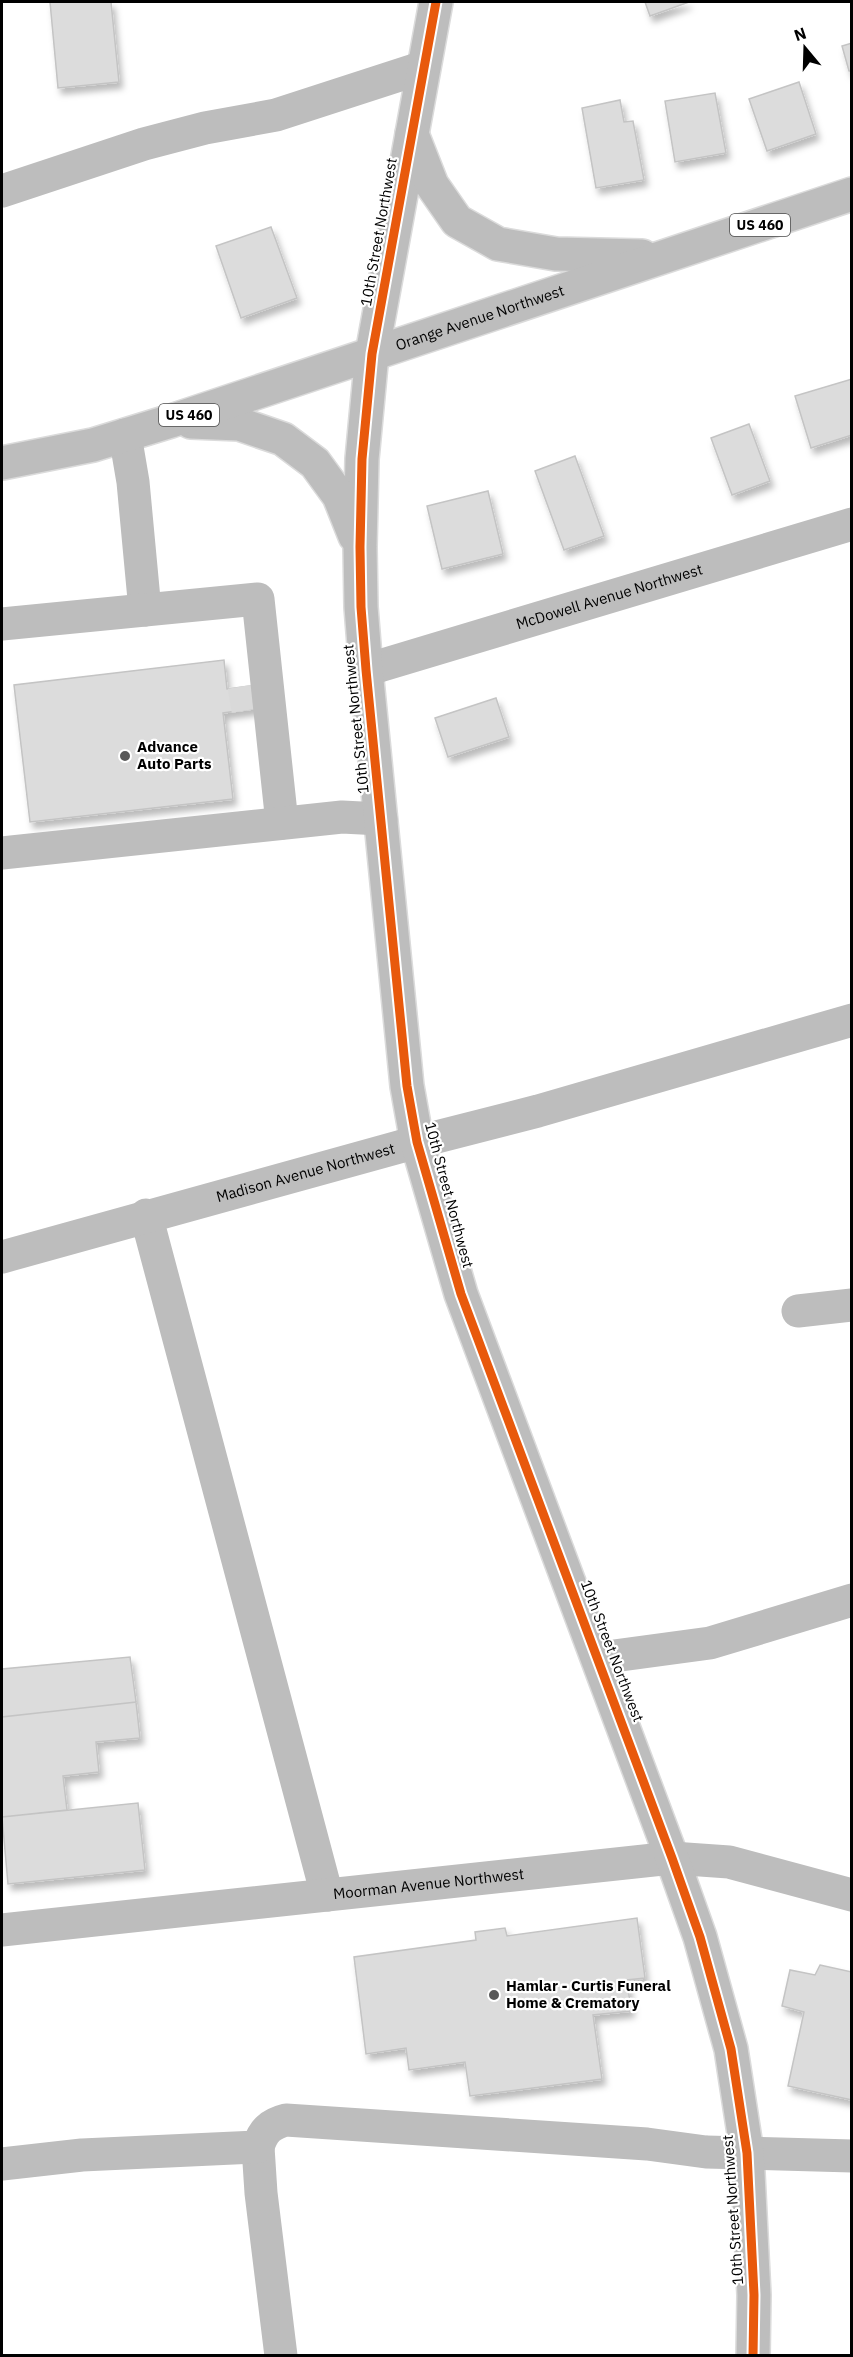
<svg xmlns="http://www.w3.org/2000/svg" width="853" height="2357" font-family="'IBM Plex Sans',sans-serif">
	<defs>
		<filter id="shadow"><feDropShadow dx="3.5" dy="6" stdDeviation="3" flood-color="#0004"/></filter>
	</defs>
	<rect width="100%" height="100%" fill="#fff"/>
	<path fill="#dcdcdc" stroke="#c4c4c4" stroke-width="1.5" filter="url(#shadow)" d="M50 2H111L119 82 58 88Z
		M645 2H689L650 16Z
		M852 43V71H849L842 46Z
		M799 82 816 134 767 151 749 99Z
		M715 93 726 153 675 162 665 101Z
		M620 100 624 122 633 121 644 180 596 188 582 108Z
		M271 227 297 298 241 318 216 246Z
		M852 379V435L811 448 795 396Z
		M749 424 770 481 732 495 711 438Z
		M575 456 604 536 564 550 535 471Z
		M488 491 503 554 442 569 427 506Z
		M224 660 227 689 257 685 259 708 223 713 233 799 30 822 14 685Z
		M496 698 509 737 448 757 435 718Z
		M130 1657 136 1702 2 1717V1669Z
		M136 1702 140 1738 96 1742 99 1772 63 1776 67 1810 2 1817V1717Z
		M138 1803 145 1870 8 1884 2 1817Z
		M637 1918 645 1978 627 1980 631 2011 593 2015 602 2079 470 2096 465 2062 409 2070 406 2048 366 2054 354 1957 476 1940 475 1932 505 1928 507 1936Z
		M820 1965 852 1972V2100L788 2086 804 2012 782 2006 790 1970 815 1975Z"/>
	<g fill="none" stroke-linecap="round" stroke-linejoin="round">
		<path stroke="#d9d9d9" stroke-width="33" stroke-dasharray="33 16" stroke-linecap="butt" d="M244 686 248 710"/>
		<g stroke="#dbdbdb" stroke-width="36">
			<g id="major">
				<path d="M436 2 372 354 362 459 360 547 361 607 366 670 407 1086 417 1142 461 1294 672 1858 700 1937 731 2049 747 2153 754 2295 753 2356"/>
				<path d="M412 134 432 185 457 221 498 244 556 254 642 256"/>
				<path d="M191 422 239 424 283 439 315 463 339 496 355 536"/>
				<path id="s4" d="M2 463 93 445 171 421 852 194"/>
			</g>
		</g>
		<g stroke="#bdbdbd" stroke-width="33">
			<path d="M2 191 144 144 205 128 276 115 424 67"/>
			<path d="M125 435 133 482 145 610"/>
			<path d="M2 624 258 599 282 823"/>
			<path id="s1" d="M366 670 852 524"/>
			<path d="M2 853 342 817 381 819"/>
			<path d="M146 1215 327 1895"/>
			<path id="s2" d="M2 1257 417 1142 538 1111 852 1020"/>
			<path d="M798 1311 852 1305"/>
			<path d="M599 1658 710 1643 852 1600"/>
			<path id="s3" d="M2 1930 672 1858 729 1862 852 1895"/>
			<path d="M258 2147 261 2193 281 2356"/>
			<path d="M2 2164 82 2155 258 2147C263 2131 270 2124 286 2120L647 2144 706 2152 852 2156"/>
		</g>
		<use href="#major" stroke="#bdbdbd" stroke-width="33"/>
		<g stroke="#fff" stroke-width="13">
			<path id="cycleway" d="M436 2 372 354 362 459 360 547 361 607 366 670 407 1086 417 1142 461 1294 672 1858 700 1937 731 2049 747 2153 754 2295 753 2356"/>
		</g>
		<use href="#cycleway" stroke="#e8590c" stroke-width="9"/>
	</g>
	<g fill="#595959" stroke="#fff" stroke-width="2">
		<circle cx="125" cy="756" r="6"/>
		<circle cx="494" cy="1995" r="6"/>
	</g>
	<g text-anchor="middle" stroke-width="4.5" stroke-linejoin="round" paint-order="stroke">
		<g fill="#fff" stroke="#4c4c4c" stroke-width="1.5">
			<rect x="730" y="214" width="60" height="22" rx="4.5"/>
			<rect x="159" y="404" width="60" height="22" rx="4.5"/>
		</g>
		<g font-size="14" font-weight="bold" fill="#000">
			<text x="760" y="230">US 460</text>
			<text x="189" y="420">US 460</text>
		</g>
		<g font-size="15" fill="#000" stroke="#fff">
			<text transform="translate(379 232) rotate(-80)" y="5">10th Street Northwest</text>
			<text dy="5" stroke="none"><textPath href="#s4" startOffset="500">Orange Avenue Northwest</textPath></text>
			<text dy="5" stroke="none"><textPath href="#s1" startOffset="254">McDowell Avenue Northwest</textPath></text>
			<text transform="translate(356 719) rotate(-96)" y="5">10th Street Northwest</text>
			<text dy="5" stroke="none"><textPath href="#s2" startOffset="315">Madison Avenue Northwest</textPath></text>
			<text transform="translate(449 1195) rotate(75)" y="5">10th Street Northwest</text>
			<text transform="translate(612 1651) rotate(69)" y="5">10th Street Northwest</text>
			<text dy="5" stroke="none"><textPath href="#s3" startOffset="429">Moorman Avenue Northwest</textPath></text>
			<text transform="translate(733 2210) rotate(-94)" y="5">10th Street Northwest</text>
		</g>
		<g font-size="15" font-weight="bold" fill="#000" stroke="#fff" text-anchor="start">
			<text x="137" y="752">Advance<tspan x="137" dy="17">Auto Parts</tspan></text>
			<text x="506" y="1991">Hamlar - Curtis Funeral<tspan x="506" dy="17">Home &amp; Crematory</tspan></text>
		</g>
	</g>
	<rect width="853" height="2357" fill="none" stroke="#000000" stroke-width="6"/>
	<g transform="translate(805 48) rotate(341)" stroke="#ffffff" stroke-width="4.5" paint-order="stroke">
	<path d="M0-4.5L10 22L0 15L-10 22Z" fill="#000000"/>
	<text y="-9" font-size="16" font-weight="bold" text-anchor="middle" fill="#000000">N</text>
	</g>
</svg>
